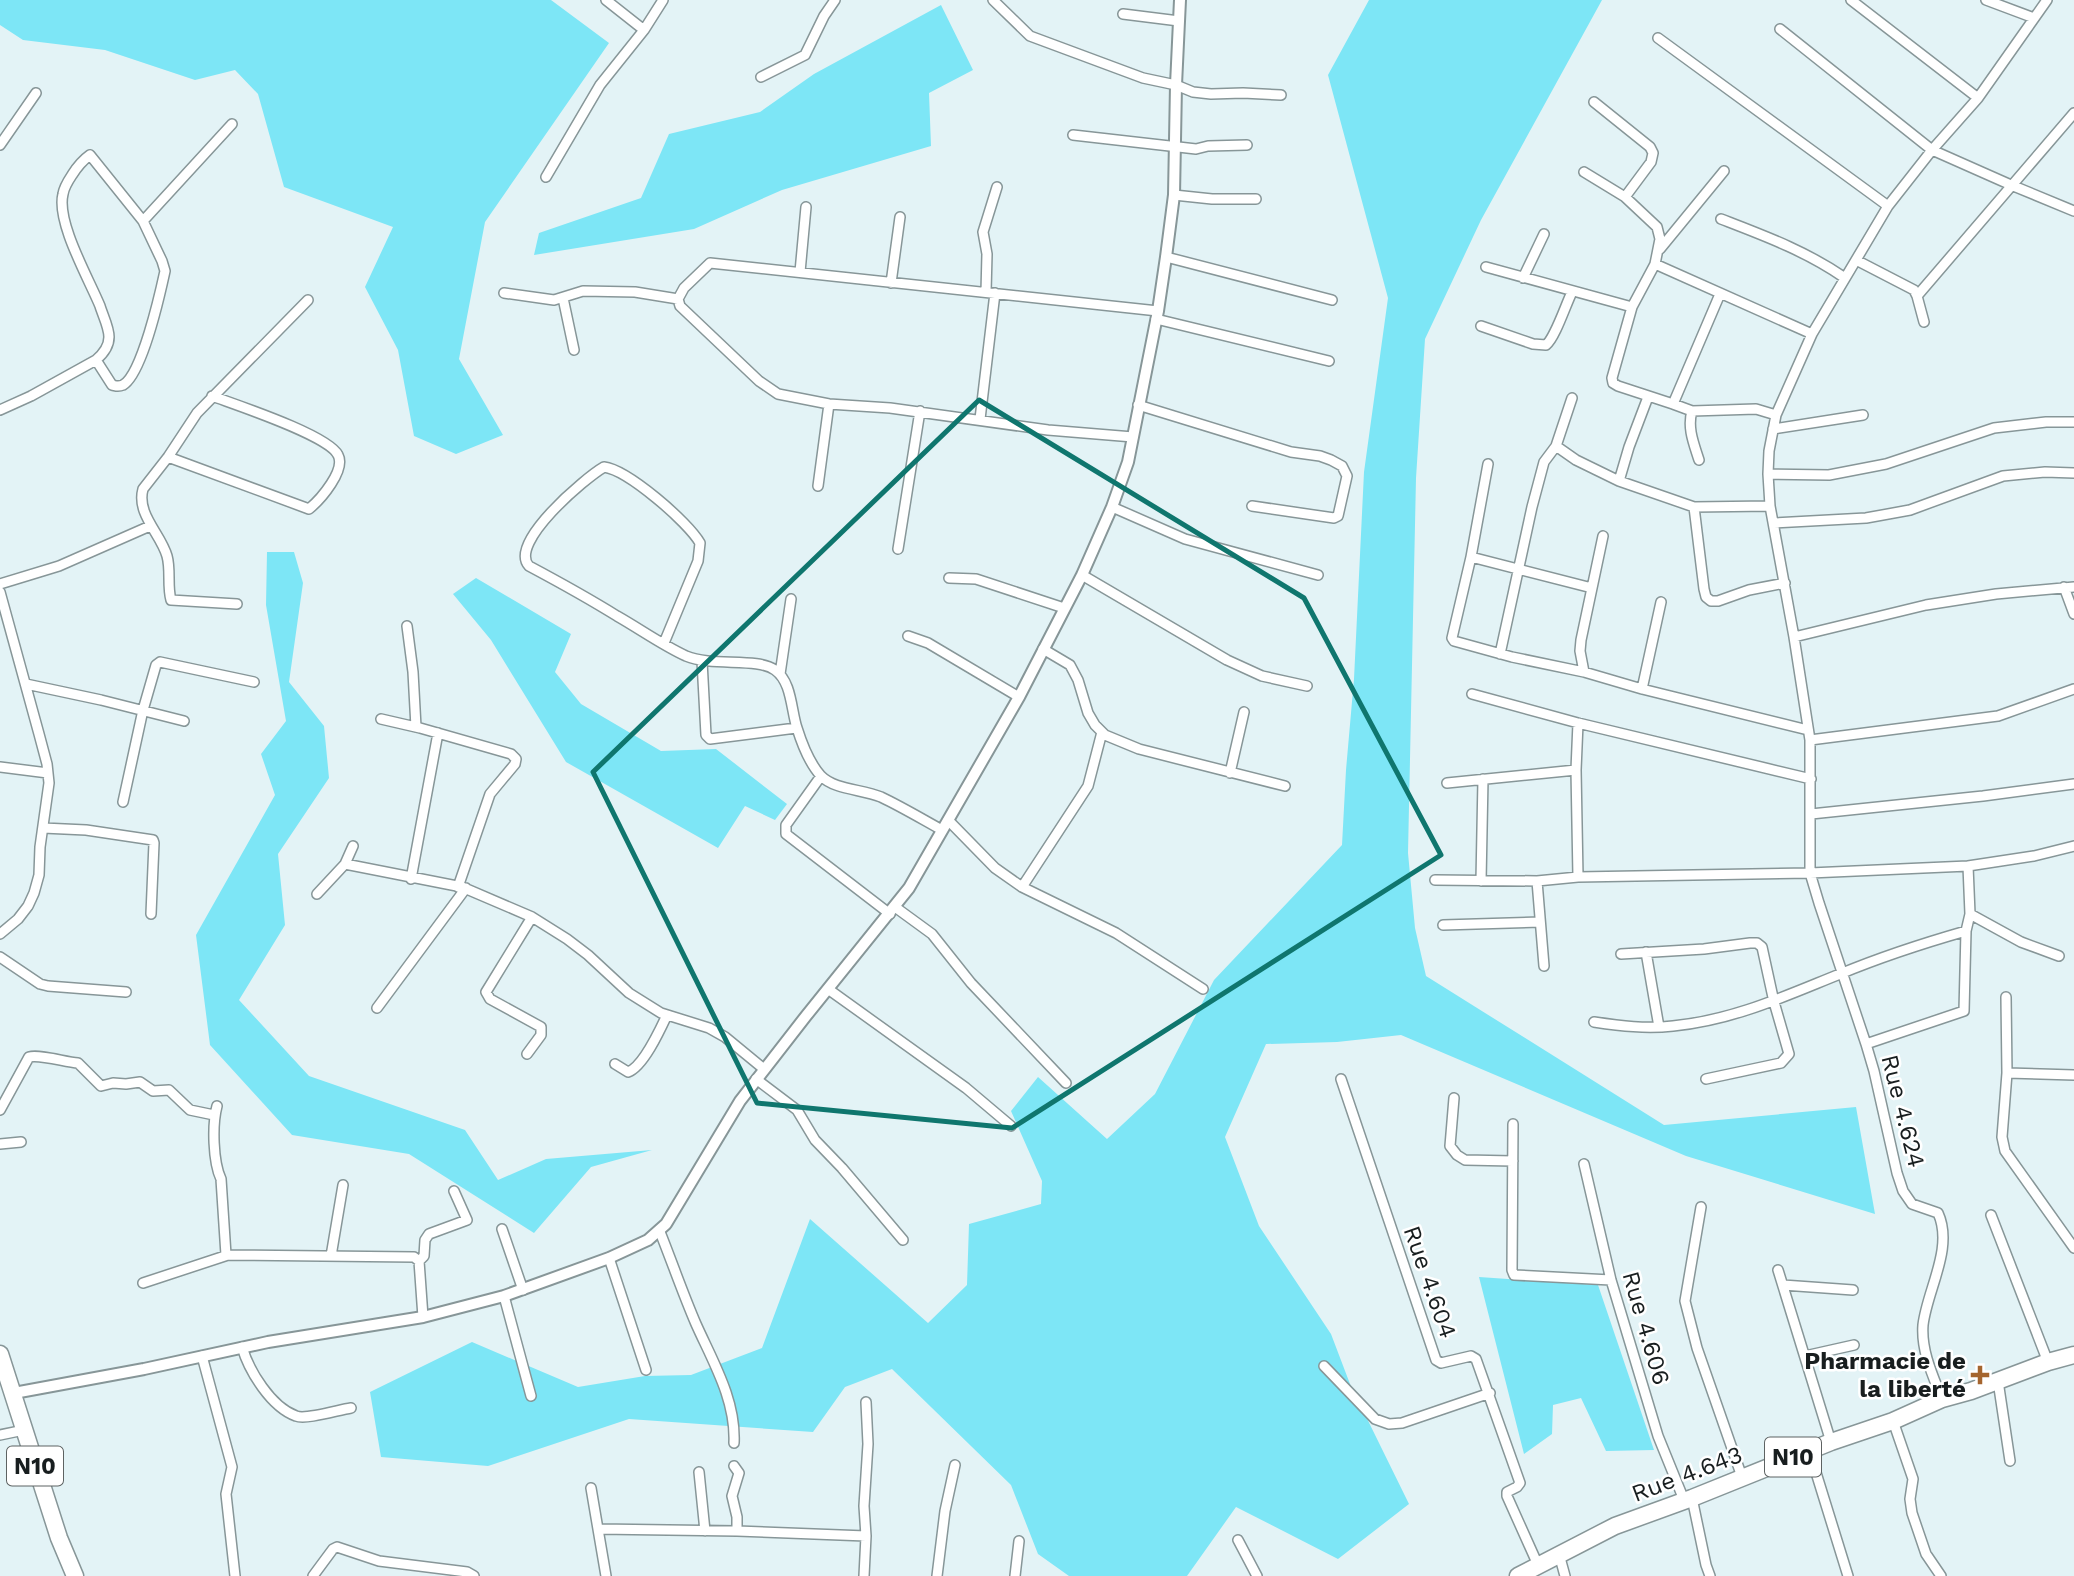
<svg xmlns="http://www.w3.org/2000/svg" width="2074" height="1576" font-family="'Work Sans',sans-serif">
	<rect width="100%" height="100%" fill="#e3f3f6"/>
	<path fill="#7de6f6" d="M0 0H551L609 43 485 222 459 359 503 435 456 454 414 436 398 350 365 287 393 227 284 187 258 94 235 70 195 80 105 50 23 40 0 25Z
		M1369 0H1602L1481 220 1425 339 1416 478 1408 853 1415 928 1426 976 1664 1125 1856 1107 1875 1214 1686 1156 1401 1035 1337 1042 1266 1044 1225 1137 1259 1226 1331 1334 1350 1384 1409 1504 1338 1559 1236 1507 1187 1576H1069L1038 1554 1011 1485 892 1369 845 1387 813 1432 629 1419 488 1466 381 1457 370 1392 472 1342 578 1387 645 1376 691 1375 762 1348 810 1219 928 1323 967 1285 969 1224 1041 1204 1042 1181 1011 1111 1038 1077 1107 1139 1155 1094 1214 980 1342 845 1346 770 1354 679 1364 472 1388 298 1328 75Z
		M941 5 973 70 929 93 931 146 782 190 694 229 534 255 539 233 641 198 669 134 760 112 814 74Z
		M267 552H294L303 583 289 682 324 726 329 778 278 854 285 925 239 1000 309 1076 465 1130 498 1180 546 1159 652 1150 591 1167 534 1233 409 1154 292 1135 210 1045 196 935 275 795 261 754 286 721 266 605Z
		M476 578 571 634 555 672 581 704 661 751 716 749 787 804 775 820 745 806 718 848 566 762 491 640 453 594Z
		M1479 1277 1598 1285 1654 1450 1606 1451 1581 1398 1553 1405 1552 1434 1524 1454Z"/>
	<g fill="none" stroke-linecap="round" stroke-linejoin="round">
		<g stroke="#879698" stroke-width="12">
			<path id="minor" d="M606 0 644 30
				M993 0 1030 36 1143 78 1176 85 1193 92 1211 94 1243 93 1281 95
				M1851 0 1978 98
				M1986 0 2034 18
				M1123 14 1179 21
				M1780 29 1932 150 2011 185 2074 211
				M1658 38 1888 206
				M761 77 805 55 824 16 835 0
				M1594 102 1650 147 1653 153 1651 162 1625 197
				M1073 135 1196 149 1208 146 1247 145
				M0 145 36 93
				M546 177 600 85 644 30 663 0
				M1174 195 1212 199H1256
				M1721 219C1765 236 1806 251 1845 278
				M143 221 232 124
				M1660 249 1724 171
				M1166 257 1332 300
				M1856 260 1914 290 1917 296 1924 322
				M1655 264 1812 334
				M1486 267 1632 307 1655 264 1660 239 1657 227 1625 197 1584 172
				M800 272 806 207
				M1523 278 1544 234
				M891 283 900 217
				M986 292 987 254 983 232 997 187
				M504 293 554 300 583 291 635 292 678 299
				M1720 294 1673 404 1692 411 1756 409 1776 415
				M1917 296 2074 113
				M563 298 574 350
				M1632 307 1612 378 1613 383 1618 386 1673 404
				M1156 319 1329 361
				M1481 326 1533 344 1546 345C1555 338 1566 304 1572 292
				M1138 405 1291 452 1320 456 1331 460 1342 466 1347 476 1338 516 1334 518 1252 506
				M0 410 31 396 96 360C103 354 109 347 109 337 109 327 103 316 100 306 89 279 56 222 63 194 64 187 68 181 72 175 77 167 83 160 90 155L143 221 162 261 165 271C160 294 142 374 123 385 118 387 117 386 112 385L96 360
				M1692 411C1687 428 1694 444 1699 460
				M980 419 995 293
				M1773 429 1863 415
				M1133 437 1048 430 890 408 829 404 778 394 759 381 680 306 678 299 684 288 710 263 1158 311
				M1556 446 1576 460 1619 481 1694 507 1770 506
				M168 457 309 509C321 499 346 470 338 455 328 435 236 405 212 396
				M1488 464 1471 557 1452 638 1454 641 1512 657 1584 672 1642 689 1808 730
				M1768 474 1829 475 1886 464 1994 428 2046 422H2074
				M1619 481 1629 447 1648 397
				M818 486 829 404
				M1112 507 1185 539 1318 575
				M1694 507 1704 589 1706 597 1711 601H1718L1749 590 1785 583
				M1774 523 1866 518 1910 510 2003 476 2045 472 2074 473
				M898 549 920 411
				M1471 557 1592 588
				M1082 575 1227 660 1262 676 1307 686
				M949 578 976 579 1064 608
				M0 584 59 566 150 526
				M2064 587 2074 614
				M0 592 39 734 47 764 49 783 40 847 39 875 34 893 28 906 18 919 0 934
				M237 604 171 600C167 586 171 570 167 556 161 534 136 514 143 489L168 457 197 413 308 300
				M407 626 413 672 416 727
				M908 636 928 643 1019 697
				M1794 637 1926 605 1996 594 2074 587
				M664 643 698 561 700 543C688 522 628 470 604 467 585 478 508 543 529 566 559 582 588 598 617 616 640 629 662 645 686 656 713 667 757 657 775 670 792 682 791 710 797 728 802 744 810 764 821 776 835 790 862 789 881 797 902 807 922 819 942 830
				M1043 649 1070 665 1078 680 1088 713 1095 725 1105 735 1139 749 1285 786
				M1500 654 1532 507 1544 462 1556 446 1572 398
				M702 661 706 735 710 739 796 728
				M1584 672 1580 651 1581 640 1603 536
				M780 674 791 599
				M26 684 101 700 184 721
				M1642 689 1661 602
				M1472 694 1578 723 1811 779
				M381 719 420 728 511 754 516 759 515 764 490 794 458 887
				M1578 723 1576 770 1578 877
				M1810 740 1998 716 2074 689
				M0 767 48 773
				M1230 773 1244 712
				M821 776 786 825V834L890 914
				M1447 783 1576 770
				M123 802 143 710 156 665 160 662 254 682
				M1811 814 1983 796 2074 784
				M948 820 995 868 1022 887 1116 933 1203 989
				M43 828 86 830 153 840 154 843 151 914
				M345 864 462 887 532 917 567 939 588 955 629 993 661 1013 709 1028 725 1037 764 1069
				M1968 866 2034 856 2074 846
				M411 879 438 733
				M1435 880 1537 881 1578 877 1810 873 1968 866 1970 914 1966 931 1964 1011 1866 1044 1874 1071 1897 1173 1903 1191 1912 1204 1938 1213C1954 1248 1927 1290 1923 1325 1921 1351 1933 1376 1942 1399
				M1481 881 1483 779
				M1537 881 1544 966
				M1022 887 1088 786 1102 732
				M317 894 345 864 353 846
				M895 907 932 934 971 983 1066 1083
				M1970 914 2021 942 2059 956
				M1443 925 1540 922
				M1646 952 1659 1027
				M1621 954 1704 949 1750 943H1757L1762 947 1774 1002 1789 1054 1781 1063 1706 1079
				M0 957 40 984 48 986 126 992
				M828 989 966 1088 1011 1126
				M2006 997 2007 1073 2002 1137 2005 1151 2074 1248
				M377 1008 466 888
				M1594 1022C1621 1026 1646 1029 1673 1026 1734 1020 1785 996 1840 974 1881 957 1924 943 1966 931
				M1866 1044 1819 903 1810 873V740L1794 637 1770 506 1768 474 1769 451 1776 415 1812 334 1888 206 1932 150 1978 98 2047 0
				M527 1054 541 1035V1027L490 999 486 992 532 917
				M615 1064 628 1072C643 1067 660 1030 667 1015
				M2007 1073 2074 1075
				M756 1079 797 1110 815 1140 842 1168 903 1240
				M1341 1079 1436 1360 1441 1363 1471 1356 1476 1359 1520 1483 1517 1487 1507 1492V1496L1538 1565
				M1454 1098 1450 1146 1457 1155 1465 1160 1513 1161
				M217 1106C212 1125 213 1162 221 1179L226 1255
				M0 1110 29 1057C40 1054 65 1062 78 1063L101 1086 113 1083 126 1084 140 1082 153 1091 169 1090 190 1110 214 1115
				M1513 1124 1512 1270 1514 1275 1611 1280
				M0 1144 21 1142
				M1584 1164 1611 1280 1658 1436 1684 1500
				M1701 1207 1685 1301 1697 1348 1742 1477
				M1991 1215 2048 1362
				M502 1229 523 1290
				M660 1232C672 1262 683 1294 696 1324 713 1362 736 1400 734 1443
				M331 1256 343 1185
				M609 1258 646 1370
				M419 1261 424 1256 425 1240 429 1234 467 1220 454 1191
				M1778 1270 1831 1442
				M143 1283 228 1255 414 1257 419 1261 423 1317
				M1783 1285 1853 1290
				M504 1296 531 1396
				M242 1347C249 1371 271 1407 296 1416 306 1420 338 1410 351 1408
				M202 1356 232 1467 226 1494 235 1576
				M1805 1356 1854 1345
				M1324 1366 1375 1419 1389 1424 1402 1423 1490 1393
				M1998 1381 2010 1461
				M1893 1421 1913 1479 1910 1499 1912 1513 1926 1554 1941 1576
				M0 1435 24 1430
				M1809 1450 1848 1576
				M734 1466 739 1473 732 1496 737 1517V1531
				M699 1472 705 1531
				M591 1488 606 1576
				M1692 1498 1706 1565 1710 1576
				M599 1529 737 1531 866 1536
				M1238 1540 1257 1576
				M1559 1554 1565 1576
				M313 1576 333 1549 337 1547 379 1561 467 1572 474 1576
				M864 1576 866 1536 864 1506 868 1444 866 1402
				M937 1576 945 1511 955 1465
				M1015 1576 1019 1541"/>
		</g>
		<g stroke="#879698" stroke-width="14">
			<path id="tertiary" d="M14 1393 144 1369 268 1342 423 1317 504 1296 609 1258 648 1240 666 1224 740 1101 806 1016 909 888 1019 697 1082 575 1112 507 1128 462 1158 311 1166 257 1174 195 1176 85 1180 0"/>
		</g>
		<g stroke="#879698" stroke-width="19">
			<path id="trunk" d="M0 1354 59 1538 75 1576
				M1518 1576 1615 1526 1692 1498 1831 1442 1893 1421 1942 1399 1971 1391 2048 1362 2074 1355"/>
		</g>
		<use href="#minor" stroke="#fff" stroke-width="9"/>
		<use href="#tertiary" stroke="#fff" stroke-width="10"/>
		<use href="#trunk" stroke="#fff" stroke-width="16"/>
	</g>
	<path fill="none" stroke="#0f766e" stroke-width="5" stroke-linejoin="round" d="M979 400 1304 598 1441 855 1012 1128 757 1103 593 772Z"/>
	<path fill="#a5652e" stroke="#fff" stroke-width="2.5" d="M1976.5 1364.5h7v7h7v7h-7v7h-7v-7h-7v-7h7z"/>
	<g text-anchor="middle" stroke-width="5" stroke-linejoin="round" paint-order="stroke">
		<g fill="#fff" stroke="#5d6262" stroke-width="2">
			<rect x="1765" y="1437.5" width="56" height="39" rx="5"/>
			<rect x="7" y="1446.5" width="56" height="39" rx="5"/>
		</g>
		<g font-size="23" font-weight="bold" fill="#181e1f">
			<text x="1793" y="1465">N10</text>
			<text x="35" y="1474">N10</text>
		</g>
		<g font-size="24" fill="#181e1f" stroke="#fff">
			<text transform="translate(1903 1111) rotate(76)" y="8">Rue 4.624</text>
			<text transform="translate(1430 1282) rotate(71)" y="8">Rue 4.604</text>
			<text transform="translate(1646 1328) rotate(74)" y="8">Rue 4.606</text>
			<text transform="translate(1687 1474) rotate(-21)" y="8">Rue 4.643</text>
		</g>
		<g font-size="24" font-weight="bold" fill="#181e1f" stroke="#fff" text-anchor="end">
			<text x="1966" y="1369">Pharmacie de<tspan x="1966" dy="28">la liberté</tspan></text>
		</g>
	</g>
</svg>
